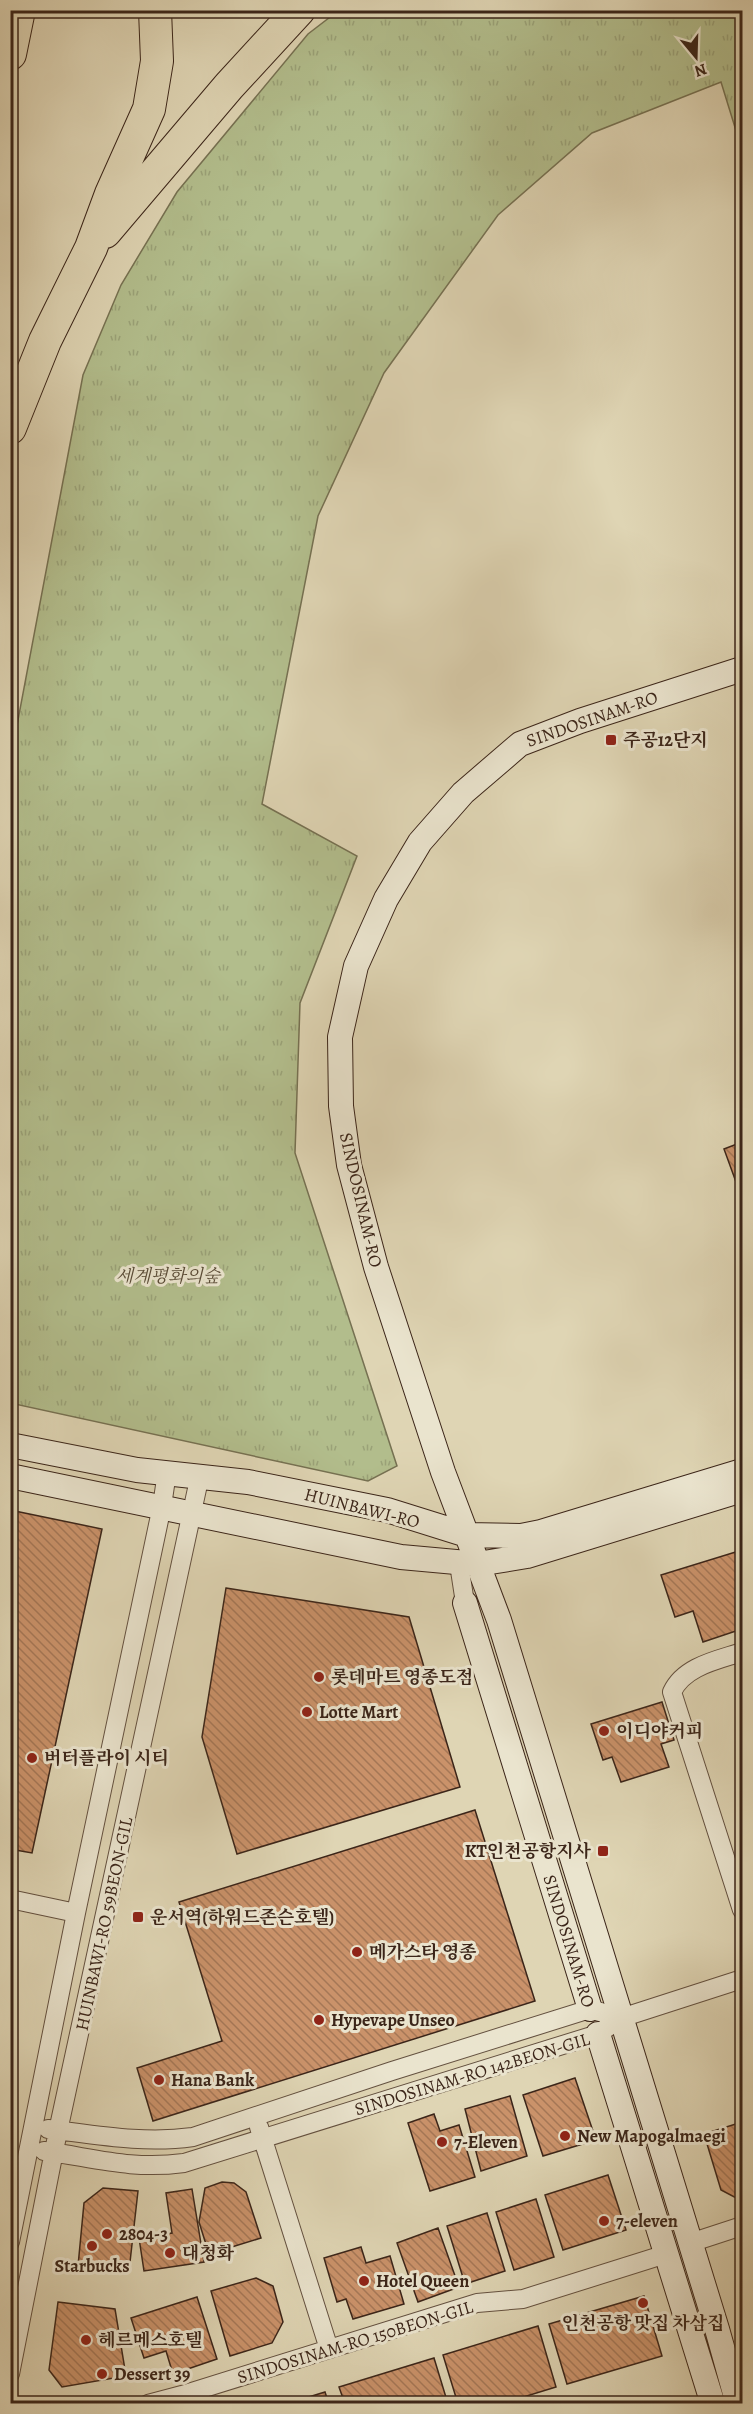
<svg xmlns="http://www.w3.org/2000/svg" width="753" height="2414" font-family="Alegreya,'Noto Serif KR',serif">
	<defs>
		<pattern id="grass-tufts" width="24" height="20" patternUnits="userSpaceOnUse" patternTransform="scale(1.5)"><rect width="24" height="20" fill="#b2bd8c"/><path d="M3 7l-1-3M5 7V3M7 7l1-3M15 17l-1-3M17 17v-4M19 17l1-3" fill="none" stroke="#9aa278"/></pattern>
		<pattern id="building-back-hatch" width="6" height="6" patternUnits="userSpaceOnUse" patternTransform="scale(1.5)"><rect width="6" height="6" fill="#ca926a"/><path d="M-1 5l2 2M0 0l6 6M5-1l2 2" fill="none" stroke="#a57756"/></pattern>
	</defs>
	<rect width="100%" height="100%" fill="#dfd5b4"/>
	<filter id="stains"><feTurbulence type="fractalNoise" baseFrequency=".00333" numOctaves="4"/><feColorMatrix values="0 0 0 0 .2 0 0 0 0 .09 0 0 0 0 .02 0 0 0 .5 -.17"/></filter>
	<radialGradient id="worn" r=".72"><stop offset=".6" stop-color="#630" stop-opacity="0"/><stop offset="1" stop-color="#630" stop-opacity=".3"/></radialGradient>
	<path fill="url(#grass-tufts)" stroke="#767152" stroke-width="1.5" d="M338 11H742V150L721 82 592 133 498 215 384 373 318 516 262 804 357 856 300 1003 295 1153 397 1466 368 1481 10 1403 11 757 83 375 121 285 177 192 308 34Z"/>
	<path fill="url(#building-back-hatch)" stroke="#3b2519" stroke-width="1.5" d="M742 1142V1193H740L724 1149Z
		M10 1510 102 1529 32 1853 10 1849Z
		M742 1550V1629L703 1642 693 1611 675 1617 661 1575Z
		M226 1588 409 1617 460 1787 237 1854 202 1737Z
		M662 1702 674 1740 661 1744 669 1767 621 1782 612 1757 603 1760 591 1724Z
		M475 1810 535 2001 153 2121 137 2068 222 2041 179 1902Z
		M575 2078 596 2140 543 2156 523 2095Z
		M510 2096 527 2156 481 2171 465 2109Z
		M434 2114 440 2131 459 2125 475 2177 430 2191 408 2123Z
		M742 2122V2201L721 2190 704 2134Z
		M608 2175 626 2230 563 2250 545 2195Z
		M222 2182 234 2183 246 2192 261 2238 209 2254 199 2222 205 2188Z
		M103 2188 138 2191 129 2271 78 2266 84 2203Z
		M192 2189 204 2262 144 2271 139 2238 172 2233 166 2193Z
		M536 2199 554 2257 514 2270 496 2212Z
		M487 2213 505 2271 465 2284 447 2226Z
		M438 2228 459 2287 418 2302 397 2243Z
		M361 2247 366 2263 390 2256 404 2304 353 2319 346 2299 337 2302 324 2258Z
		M256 2278 273 2286 283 2322 272 2343 230 2356 211 2291Z
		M644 2296 662 2356 567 2384 549 2324Z
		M197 2297 217 2359 173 2374 166 2351 144 2358 131 2318Z
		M58 2302 115 2309 126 2376 62 2387 49 2370Z
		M538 2326 556 2387 501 2404H458L443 2355Z
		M434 2358 448 2404H345L339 2387Z
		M325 2392 329 2404H286Z"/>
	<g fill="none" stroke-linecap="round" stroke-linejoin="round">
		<g stroke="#645140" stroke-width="20">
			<path id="street" d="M459 1564 465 1603
				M742 1652C718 1660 684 1666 672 1692L742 1910
				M10 1899 76 1913
				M259 2127 329 2349
				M48 2129C97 2135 144 2144 193 2137L392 2071 590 2009 621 2018
				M44 2151C95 2158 131 2170 184 2163L598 2034 621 2018 742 1979
				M10 2242 76 1913 162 1506 167 1472
				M690 2243 742 2226
				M10 2374 58 2131 200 1475
				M148 2404 182 2395 477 2303 523 2299 666 2254"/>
		</g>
		<g stroke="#3b2519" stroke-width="26">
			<path id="secondary" d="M10 1445 137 1470 248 1482 387 1510 467 1535 521 1536 541 1532 742 1471
				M10 1476 401 1557 478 1564 527 1556 742 1490
				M465 1603 590 2009
				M598 2034 711 2398
				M738 2404 717 2329 499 1620 443 1472 376 1267 349 1165 341 1106 340 1037 356 966 386 899 420 842 463 793 520 744 580 721 742 669"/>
		</g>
		<g stroke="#3b2519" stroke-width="34">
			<path id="highway" d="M10 54 19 10
				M105 232 229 86 299 10
				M10 428 45 341 91 248 111 194 149 109 157 61 155 10"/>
		</g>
		<use href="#street" stroke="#eae4ce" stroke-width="18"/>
		<use href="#secondary" stroke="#eae4ce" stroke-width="24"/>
		<use href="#highway" stroke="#dfd5b4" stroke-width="32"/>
	</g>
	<g fill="#8f2418" stroke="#eae4ce" stroke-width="2">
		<rect x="605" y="734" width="12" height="12" rx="3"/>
		<circle cx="319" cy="1677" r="6"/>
		<circle cx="307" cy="1712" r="6"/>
		<circle cx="604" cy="1731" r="6"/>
		<circle cx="32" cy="1758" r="6"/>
		<rect x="597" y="1845" width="12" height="12" rx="3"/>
		<rect x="132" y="1911" width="12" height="12" rx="3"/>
		<circle cx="357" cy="1952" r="6"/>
		<circle cx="319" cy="2020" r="6"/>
		<circle cx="159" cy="2080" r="6"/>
		<circle cx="565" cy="2136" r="6"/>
		<circle cx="442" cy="2142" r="6"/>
		<circle cx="604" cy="2221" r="6"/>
		<circle cx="107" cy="2234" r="6"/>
		<circle cx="92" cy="2246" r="6"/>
		<circle cx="170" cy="2253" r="6"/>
		<circle cx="364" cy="2281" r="6"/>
		<circle cx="643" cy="2303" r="6"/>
		<circle cx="86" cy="2340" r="6"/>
		<circle cx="102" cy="2374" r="6"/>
	</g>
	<g text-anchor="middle" stroke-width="6" stroke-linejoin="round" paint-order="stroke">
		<g font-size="18" fill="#3b2519" stroke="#eae4ce">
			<text transform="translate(592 719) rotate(-19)" y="6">SINDOSINAM-RO</text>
			<text transform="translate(361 1200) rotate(77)" y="6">SINDOSINAM-RO</text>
			<text transform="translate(362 1508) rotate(14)" y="6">HUINBAWI-RO</text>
			<text transform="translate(104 1924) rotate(-78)" y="6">HUINBAWI-RO 59BEON-GIL</text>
			<text transform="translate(569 1941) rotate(73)" y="6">SINDOSINAM-RO</text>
			<text transform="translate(472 2074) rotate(-17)" y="6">SINDOSINAM-RO 142BEON-GIL</text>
			<text transform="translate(355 2342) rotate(-17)" y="6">SINDOSINAM-RO 150BEON-GIL</text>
		</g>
		<g font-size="18" font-weight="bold" fill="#3b2519" stroke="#eae4ce" text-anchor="start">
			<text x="623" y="746">주공12단지</text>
			<text x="331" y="1683">롯데마트 영종도점</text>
			<text x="319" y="1718">Lotte Mart</text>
			<text x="616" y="1737">이디야커피</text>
			<text x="44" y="1764">버터플라이 시티</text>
			<text x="591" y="1857" text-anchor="end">KT인천공항지사</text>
			<text x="150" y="1923">운서역(하워드존슨호텔)</text>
			<text x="369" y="1958">메가스타 영종</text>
			<text x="331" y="2026">Hypevape Unseo</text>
			<text x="171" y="2086">Hana Bank</text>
			<text x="577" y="2142">New Mapogalmaegi</text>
			<text x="454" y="2148">7-Eleven</text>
			<text x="616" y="2227">7-eleven</text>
			<text x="119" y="2240">2804-3</text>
			<text x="182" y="2259">대청화</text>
			<text x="92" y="2272" text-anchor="middle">Starbucks</text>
			<text x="376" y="2287">Hotel Queen</text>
			<text x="643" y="2329" text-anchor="middle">인천공항 맛집 차삼집</text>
			<text x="98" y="2346">헤르메스호텔</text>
			<text x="114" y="2380">Dessert 39</text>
		</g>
		<g font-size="18" font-style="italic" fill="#594b36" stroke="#eae4ce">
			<text x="168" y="1282">세계평화의숲</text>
		</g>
	</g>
	<rect width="753" height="2414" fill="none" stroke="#dfd5b4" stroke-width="36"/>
	<rect x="12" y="12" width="729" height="2390" fill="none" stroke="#3b2519" stroke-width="3"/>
	<rect x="18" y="18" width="717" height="2378" fill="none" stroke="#3b2519" stroke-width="1.5"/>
	<g transform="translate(696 57) rotate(161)" stroke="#eae4ce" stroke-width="4.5" paint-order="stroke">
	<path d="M0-4.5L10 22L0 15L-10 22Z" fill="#3b2519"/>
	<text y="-9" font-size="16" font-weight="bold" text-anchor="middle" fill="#3b2519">N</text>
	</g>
	<rect width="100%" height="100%" filter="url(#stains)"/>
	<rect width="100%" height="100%" fill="url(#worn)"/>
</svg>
